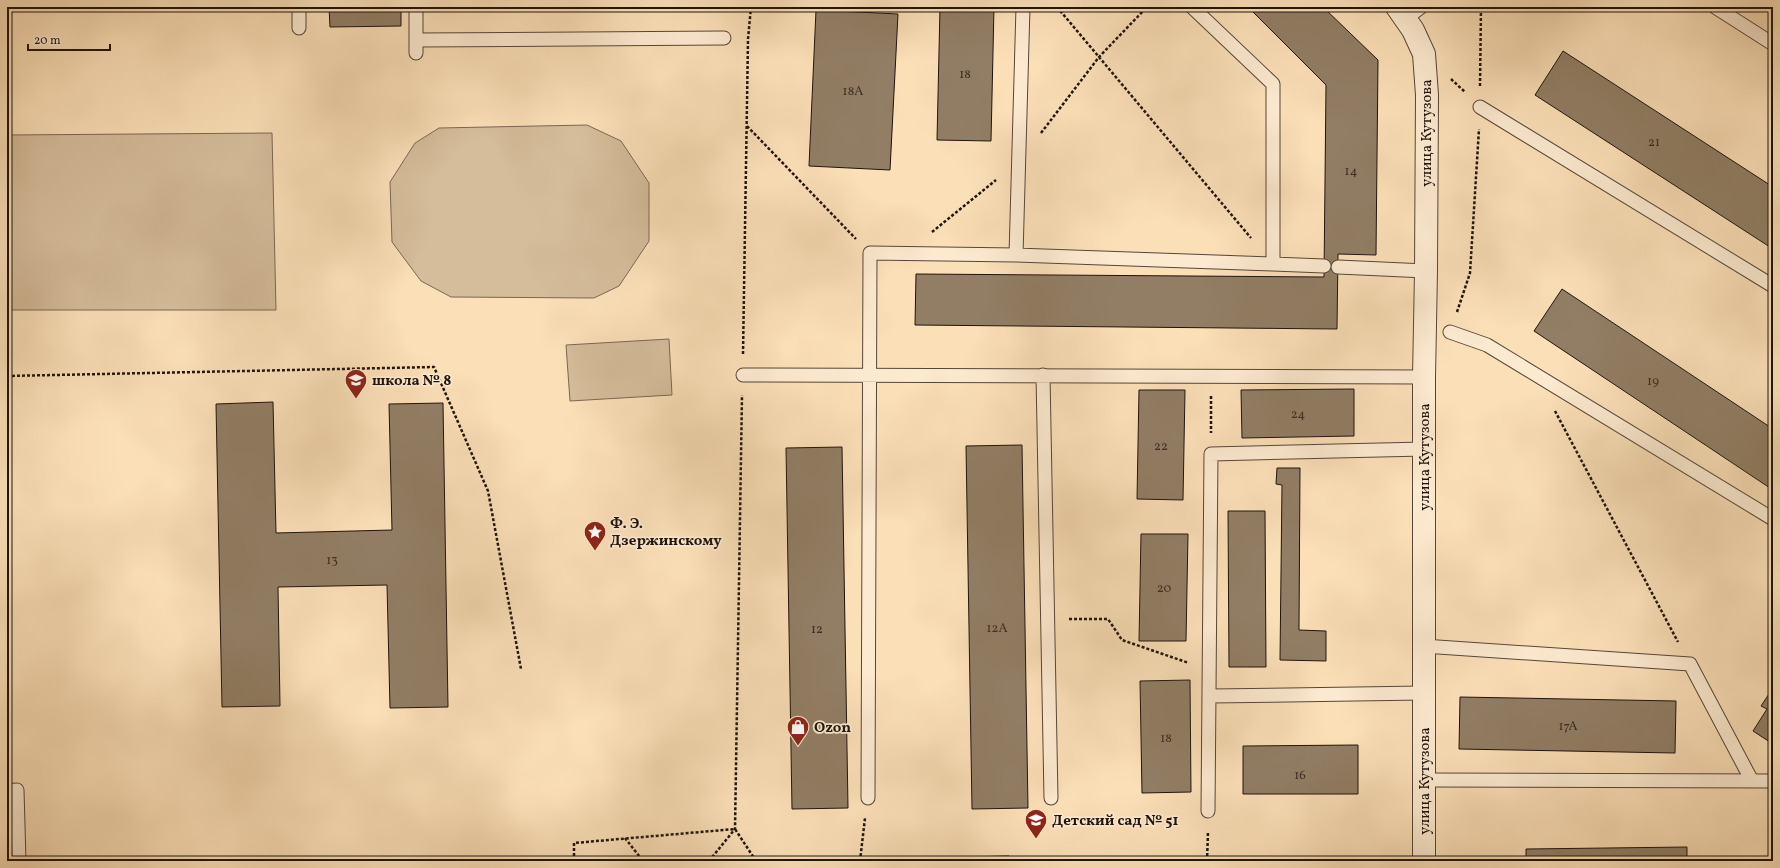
<svg xmlns="http://www.w3.org/2000/svg" width="1780" height="868" font-family="Vollkorn,serif">
	<rect width="100%" height="100%" fill="#fbdfb7"/>
	<filter id="stains"><feTurbulence type="fractalNoise" baseFrequency=".005" numOctaves="4"/><feColorMatrix values="0 0 0 0 .2 0 0 0 0 .09 0 0 0 0 .02 0 0 0 .5 -.17"/></filter>
	<radialGradient id="worn" r=".72"><stop offset=".6" stop-color="#630" stop-opacity="0"/><stop offset="1" stop-color="#630" stop-opacity=".3"/></radialGradient>
	<path fill="#d5bc9a" stroke="#7a6854" d="M587 125 621 141 649 183V241L619 286 594 298 451 297 421 281 392 242 390 182 415 143 439 128Z
		M272 133 276 310H7V135Z
		M669 339 672 395 570 401 566 345Z"/>
	<path fill="#917e65" stroke="#1e140d" d="M329 7H401V26L330 27Z
		M456 7H737V9Z
		M940 7H994L991 141 937 140Z
		M1248 7H1323L1378 60 1376 255 1338 254 1337 329 915 325 916 274 1324 277 1326 85Z
		M1761 7H1773V15Z
		M816 10 898 14 890 170 809 166Z
		M1563 51 1773 187V249L1535 95Z
		M1562 289 1773 429V490L1534 331Z
		M1354 389V436L1242 438 1241 390Z
		M1139 390H1185L1183 500 1137 499Z
		M273 402 276 533 392 530 389 404 443 403 448 707 390 708 387 585 278 587 280 706 222 707 216 404Z
		M1022 445 1028 808 972 809 966 446Z
		M842 447 848 808 792 809 786 448Z
		M1277 468H1300L1299 630 1326 631V661L1280 660 1282 485 1276 484Z
		M1228 511H1265L1266 667H1229Z
		M1141 534H1188L1186 641H1139Z
		M1190 680 1191 792 1142 793 1140 681Z
		M1773 688V744L1753 731 1767 709 1761 706Z
		M1460 697 1676 701 1675 753 1459 749Z
		M1358 745V794H1243V746Z
		M1687 847V861H1526V849Z
		M1009 856V861H966V857Z"/>
	<g fill="none" stroke-linecap="round" stroke-linejoin="round">
		<g stroke="#554738" stroke-width="15">
			<path id="service" d="M299 7V28
				M416 7V53
				M1715 7 1773 44
				M1405 19 1421 7
				M416 40 724 38
				M1480 107 1773 286
				M1016 255 1023 7
				M1273 264 1324 266
				M1338 267 1426 271
				M1450 332 1487 345 1773 519
				M743 375 1424 377
				M1043 375 1051 798
				M1423 646 1690 664 1752 781
				M1210 696 1423 693
				M1423 780 1773 781
				M7 791 17 790 19 861
				M868 798 870 253 1016 255 1273 264V84L1192 7
				M1208 811 1211 454 1424 449"/>
		</g>
		<g stroke="#554738" stroke-width="24">
			<path id="minor" d="M1397 7 1413 30 1424 54 1427 95 1426 271 1424 377V861"/>
		</g>
		<path stroke="#1e140d" stroke-width="2.5" stroke-dasharray="3 2" stroke-linecap="butt" d="M1057 7 1251 238
			M1451 79 1465 92
			M1480 86 1481 7
			M747 126 856 239
			M1041 133 1099 57 1147 7
			M932 232 996 180
			M1457 312 1470 273 1479 129
			M743 354 748 39 751 7
			M7 376 434 367 488 491 521 669
			M1211 396V433
			M1555 411 1678 642
			M1069 619H1108L1122 640 1189 663
			M625 838 643 861
			M574 861V843L735 829 756 861
			M709 861 735 829 742 395
			M860 861 865 818
			M1207 861 1208 832"/>
		<use href="#service" stroke="#fcead0" stroke-width="13"/>
		<use href="#minor" stroke="#fcead0" stroke-width="22"/>
	</g>
	<defs>
		<g id="school-pin" transform="scale(1.15)"><path d="M0 17L-7.5 6A9.5 9.5 0 1 1 7.5 6Z" fill="#8f2418" stroke="#fcead0"/><path d="M0-5L7-2L0 1L-7-2ZM-4 1L0 2.5L4 1V4Q0 6-4 4Z" fill="#fff"/></g>
		<g id="sight-pin" transform="scale(1.15)"><path d="M0 17L-7.5 6A9.5 9.5 0 1 1 7.5 6Z" fill="#8f2418" stroke="#fcead0"/><path d="M0-6L1.8-2.2L6-1.7L2.9 1.2L3.7 5.4L0 3.3L-3.7 5.4L-2.9 1.2L-6-1.7L-1.8-2.2Z" fill="#fff"/></g>
		<g id="shop-pin" transform="scale(1.15)"><path d="M0 17L-7.5 6A9.5 9.5 0 1 1 7.5 6Z" fill="#8f2418" stroke="#fcead0"/><path d="M-5-2.5h2.3a2.7 3.5 0 0 1 5.4 0H5L5.5 6h-11ZM-1.5-2.5h3a1.5 2.3 0 0 0-3 0Z" fill="#fff"/></g>
	</defs>
	<g fill-rule="evenodd">
		<use href="#school-pin" x="356" y="380"/>
		<use href="#sight-pin" x="595" y="532"/>
		<use href="#shop-pin" x="798" y="727"/>
		<use href="#school-pin" x="1036" y="820"/>
	</g>
	<g text-anchor="middle" stroke-width="3.5" stroke-linejoin="round" paint-order="stroke">
		<g font-size="13" fill="#3b2e23">
			<text x="965" y="78">18</text>
			<text x="853" y="95">18А</text>
			<text x="1654" y="146">21</text>
			<text x="1351" y="175">14</text>
			<text x="1653" y="385">19</text>
			<text x="1298" y="418">24</text>
			<text x="1161" y="450">22</text>
			<text x="332" y="564">13</text>
			<text x="1164" y="592">20</text>
			<text x="997" y="632">12А</text>
			<text x="817" y="633">12</text>
			<text x="1568" y="730">17А</text>
			<text x="1166" y="742">18</text>
			<text x="1300" y="779">16</text>
		</g>
		<g font-size="15" fill="#1e140d" stroke="#fcead0">
			<text transform="translate(1426 133) rotate(-90)" y="5">улица Кутузова</text>
			<text transform="translate(1424 457) rotate(-90)" y="5">улица Кутузова</text>
			<text transform="translate(1424 781) rotate(-90)" y="5">улица Кутузова</text>
		</g>
		<g font-size="15" font-weight="bold" fill="#1e140d" stroke="#fcead0" text-anchor="start">
			<text x="372" y="385">школа № 8</text>
			<text x="610" y="528">Ф. Э.<tspan x="610" dy="17">Дзержинскому</tspan></text>
			<text x="814" y="732">Ozon</text>
			<text x="1052" y="825">Детский сад № 51</text>
		</g>
	</g>
	<rect width="1780" height="868" fill="none" stroke="#fbdfb7" stroke-width="24"/>
	<rect x="8" y="8" width="1764" height="852" fill="none" stroke="#1e140d" stroke-width="2"/>
	<rect x="12" y="12" width="1756" height="844" fill="none" stroke="#1e140d"/>
	<path d="M28 44v6h82v-6" fill="none" stroke="#1e140d" stroke-width="2"/>
	<text x="34" y="44" font-size="12" fill="#1e140d" stroke="#fcead0" stroke-width="3" paint-order="stroke">20 m</text>
	<rect width="100%" height="100%" filter="url(#stains)"/>
	<rect width="100%" height="100%" fill="url(#worn)"/>
</svg>
